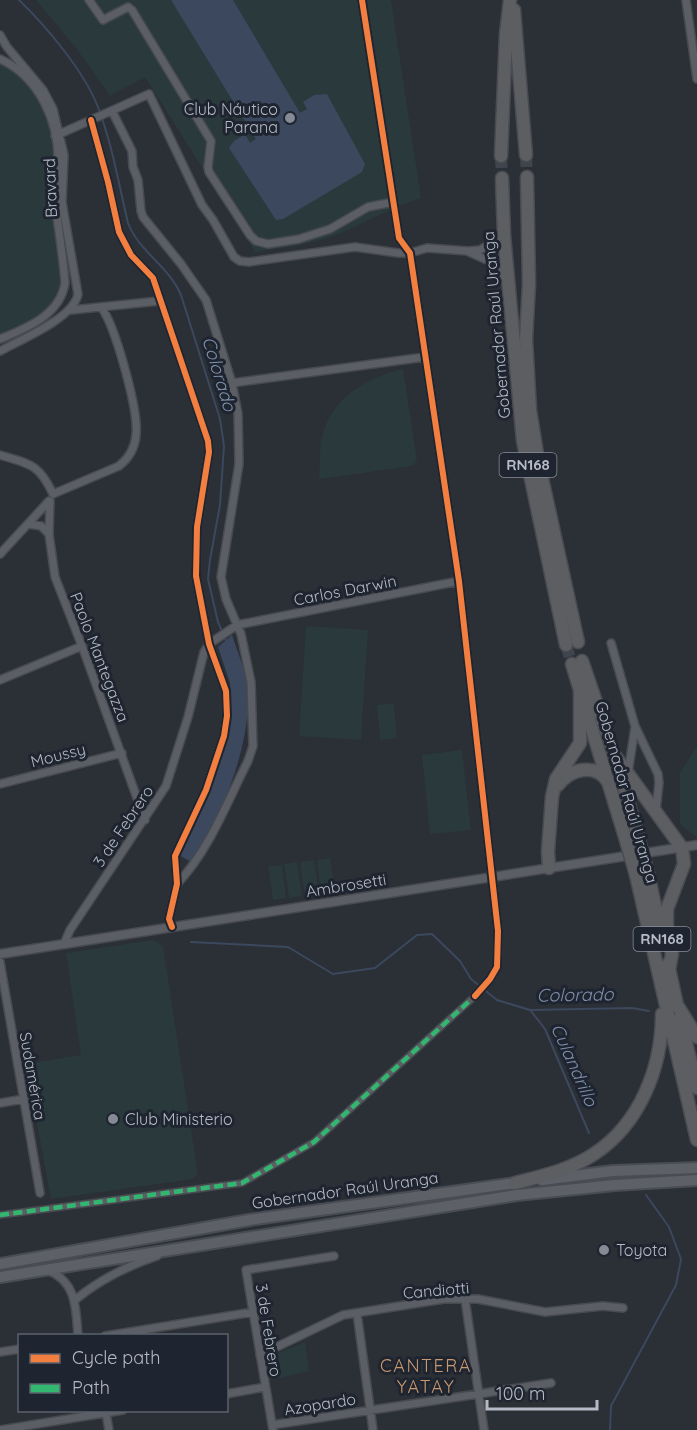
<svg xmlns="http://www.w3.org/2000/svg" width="697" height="1430" font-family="Quicksand,sans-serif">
	<rect width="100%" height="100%" fill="#2b2f36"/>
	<path fill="#29393c" d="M36 0H391L421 198C392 207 365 223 336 235 311 245 281 248 255 252L145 77 110 96 76 48Z
		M0 59 11 64 41 95 55 136V191L63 295 43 317 0 339Z
		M403 369 417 460 413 466 319 479C320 465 319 447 323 433 333 397 369 376 403 369Z
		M306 626 368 630 361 740 299 736Z
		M394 703 397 738 380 740 377 705Z
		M697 746V837H696L680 824V773Z
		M462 750 471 830 430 834 422 755Z
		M330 858 335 892 321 894 317 860Z
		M314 860 319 894 305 896 300 862Z
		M297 862 302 896 289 898 284 864Z
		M282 865 286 898 273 900 268 866Z
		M153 940 163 946 198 1174 193 1179 51 1199 26 1064 81 1055 66 953Z
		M305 1342 309 1371 270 1380 267 1362 269 1357Z"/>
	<path fill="#3b485e" d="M171 0H233L300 113 307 109 303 102 314 95 327 94 365 164 362 172 283 219 276 220 229 148 234 141 245 134 250 143 256 139Z
		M232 635C237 651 245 668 247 684 254 740 222 817 191 862L179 855 209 791 228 736 231 697 230 683 218 647Z"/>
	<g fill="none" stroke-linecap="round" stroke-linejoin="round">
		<path stroke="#3b485e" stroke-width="2" d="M19 0C46 26 84 71 98 107 112 144 119 185 128 223 139 252 169 266 181 295L220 419 224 446 220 505 210 560 208 579 218 622 227 643
			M191 942 288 947 333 974 375 968 417 935 432 934 460 961 471 979 497 1000 530 1010 632 1008 649 1011
			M531 1011 545 1029 589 1133
			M610 1430 611 1406 676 1285 681 1259 669 1227 646 1195"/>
		<path stroke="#40444c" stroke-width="12" stroke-dasharray="12 6" stroke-linecap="butt" d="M526 155 527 177
			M501 156 502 178
			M566 645 572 664"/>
		<g stroke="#474a4f" stroke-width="8">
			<path id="pedestrian" d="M0 1215 242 1183 314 1142 475 996"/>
		</g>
		<g stroke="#474a4f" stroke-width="10">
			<path id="minor" d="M89 0 103 20 128 7 132 10 211 141 208 167 209 172 250 235 256 241 268 244 299 239 330 229 368 207 393 202
				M362 0 399 238 410 253 459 581 498 931 497 967 490 979 475 996
				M686 0 697 79
				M0 59C39 77 59 121 58 163 58 175 54 187 55 200 58 228 63 255 65 283 60 315 27 328 0 339
				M112 111 132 151 133 167 138 180 141 211 143 217 181 264 206 300 232 383 238 414 239 464 221 577 226 599 241 634 251 682 253 746 248 761C226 804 210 849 177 884
				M91 120 108 182 119 232 131 255 153 278 208 441 209 452 197 527 196 576 209 644 226 691 227 716 224 736 206 790 175 856 177 884 169 919 172 927
				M55 136 149 94 202 205 213 220 234 257 240 261 249 262 355 247 398 253H410L427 248 468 251 480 250 504 235
				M469 252 489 261 508 281
				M71 310 159 301
				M0 351C20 340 74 318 78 294L62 202 64 155 53 109 43 90 7 47 0 35
				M232 383 425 357
				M0 455C30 464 39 464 53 494
				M53 494 119 466C129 458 135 448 136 435 139 411 115 325 101 307
				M50 501 49 534 55 577 82 646 145 820
				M28 524 41 526 49 534
				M0 554 49 501
				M611 643 635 726 658 774 659 783 656 810
				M0 680 82 646
				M628 773 635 727
				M0 784 122 753
				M64 944 70 930 166 786 188 717 204 652 209 644 237 625 459 581
				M0 962 40 1193
				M0 1103 24 1099
				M47 1270C77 1281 76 1309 78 1336
				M465 1299 484 1430
				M75 1300C99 1280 127 1266 157 1256
				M357 1313 373 1430
				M105 1336 253 1312
				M0 1352 20 1349
				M260 1355 343 1315 444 1299H478L545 1312 603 1306 623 1308
				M226 1394 265 1387
				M106 1413 109 1430
				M272 1425 551 1383
				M0 1430 123 1410
				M273 1430 246 1270 334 1256"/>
		</g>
		<g stroke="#474a4f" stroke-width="11">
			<path id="tertiary" d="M0 954 697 845"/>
		</g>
		<g stroke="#494c53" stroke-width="14">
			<path id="primary" d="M542 1180 613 1171 697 1168
				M0 1264 249 1220 523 1182
				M0 1277 517 1195 615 1185 697 1180"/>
		</g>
		<g stroke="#484b51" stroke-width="15">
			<path id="trunk" d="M514 10 526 155
				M501 156 506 34 510 0
				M527 177 529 284 526 339 530 410 538 460 578 642
				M502 178 504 235 523 441 566 645
				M582 661 620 772 637 833
				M572 664 625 837
				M613 753 682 848 684 864 667 909V926L672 954 669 970
				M558 785C570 769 596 762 608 782
				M549 868 548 851 552 797 556 779 580 743V691
				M648 873 663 944
				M636 875 697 1140
				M668 964 677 1005 697 1037
				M680 1018 697 1088
				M515 1183C542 1176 570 1170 594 1154 640 1124 662 1067 662 1014"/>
		</g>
		<use href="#pedestrian" stroke="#5b5e64" stroke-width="5"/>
		<use href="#minor" stroke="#5b5e64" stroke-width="7"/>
		<use href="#tertiary" stroke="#5b5e64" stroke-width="8"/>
		<use href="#primary" stroke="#5d6066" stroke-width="10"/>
		<use href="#trunk" stroke="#5c5e62" stroke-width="12"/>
		<g stroke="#484b51" stroke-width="15" stroke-linecap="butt">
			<path id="trunk-bridge" d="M637 833 648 873
				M625 837 636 875"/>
		</g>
		<use href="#trunk-bridge" stroke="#5c5e62" stroke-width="12"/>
		<path stroke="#33b770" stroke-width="4.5" stroke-dasharray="9 4.5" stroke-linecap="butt" d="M0 1215 242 1183 314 1142 475 996"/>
		<g stroke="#1f2530" stroke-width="10">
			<path id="cycleway" d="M362 0 399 238 410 253 459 581 498 931 497 967 490 979 475 996
				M91 120 108 182 119 232 131 255 153 278 208 441 209 452 197 527 196 576 209 644 226 691 227 716 224 736 206 790 175 856 177 884 169 919 172 927"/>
		</g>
		<use href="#cycleway" stroke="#f27e40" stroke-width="6"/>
	</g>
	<g fill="#858a94" stroke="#1f2530" stroke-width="2">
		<circle cx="290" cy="118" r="6"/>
		<circle cx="113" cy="1119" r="6"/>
		<circle cx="604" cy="1250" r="6"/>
	</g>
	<g text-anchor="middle" stroke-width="6" stroke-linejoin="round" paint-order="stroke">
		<g fill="#1f2530" stroke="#888e99" stroke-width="1.5">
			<rect x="499.5" y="453" width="57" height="24" rx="4.5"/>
			<rect x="633.5" y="927" width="57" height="24" rx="4.5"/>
		</g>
		<g font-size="15" font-weight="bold" fill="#b5bbc6">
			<text x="528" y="470">RN168</text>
			<text x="662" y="944">RN168</text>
		</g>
		<g font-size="16" fill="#b5bbc6" stroke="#1f2530" text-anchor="start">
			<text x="278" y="115" text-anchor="end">Club Náutico<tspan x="278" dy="18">Parana</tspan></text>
			<text x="125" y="1125">Club Ministerio</text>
			<text x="616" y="1256">Toyota</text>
		</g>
		<g font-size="16" fill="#b5bbc6" stroke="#1f2530">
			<text transform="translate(50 188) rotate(-92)" y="6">Bravard</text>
			<text transform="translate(496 325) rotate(-95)" y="6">Gobernador Raúl Uranga</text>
			<text transform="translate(345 590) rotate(-11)" y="6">Carlos Darwin</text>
			<text transform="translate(100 657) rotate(69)" y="6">Paolo Mantegazza</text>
			<text transform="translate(58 755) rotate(-14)" y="6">Moussy</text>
			<text transform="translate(627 792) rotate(74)" y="6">Gobernador Raúl Uranga</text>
			<text transform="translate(123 826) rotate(-56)" y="6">3 de Febrero</text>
			<text transform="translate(346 885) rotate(-9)" y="6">Ambrosetti</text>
			<text transform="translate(33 1076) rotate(80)" y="6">Sudamérica</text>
			<text transform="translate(345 1190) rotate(-8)" y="6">Gobernador Raúl Uranga</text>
			<text transform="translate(436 1290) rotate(-5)" y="6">Candiotti</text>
			<text transform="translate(269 1330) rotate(81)" y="6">3 de Febrero</text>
			<text transform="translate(320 1404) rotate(-9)" y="6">Azopardo</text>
		</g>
		<g font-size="18" font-style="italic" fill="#8091ab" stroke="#1f2530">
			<text transform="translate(219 374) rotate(73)" y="6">Colorado</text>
			<text transform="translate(575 995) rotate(-1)" y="6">Colorado</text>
			<text transform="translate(574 1065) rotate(66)" y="6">Culandrillo</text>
		</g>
		<g font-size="18" letter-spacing="1.5" fill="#ca996d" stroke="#1f2530">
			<text x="426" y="1372">CANTERA<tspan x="426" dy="21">YATAY</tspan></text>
		</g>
	</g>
	<rect x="18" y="1334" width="210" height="78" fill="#1f2530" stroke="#5b616c" stroke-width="1.5"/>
	<rect x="30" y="1354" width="30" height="9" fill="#f27e40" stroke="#5b616c" stroke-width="1.5"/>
	<text x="72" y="1364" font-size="18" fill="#b5bbc6">Cycle path</text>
	<rect x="30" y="1384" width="30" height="9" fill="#33b770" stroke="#5b616c" stroke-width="1.5"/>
	<text x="72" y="1394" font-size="18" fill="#b5bbc6">Path</text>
	<path d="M487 1400v9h110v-9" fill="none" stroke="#b5bbc6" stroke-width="3"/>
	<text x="496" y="1400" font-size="18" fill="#b5bbc6" stroke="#1f2530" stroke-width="4.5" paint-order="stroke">100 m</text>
</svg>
